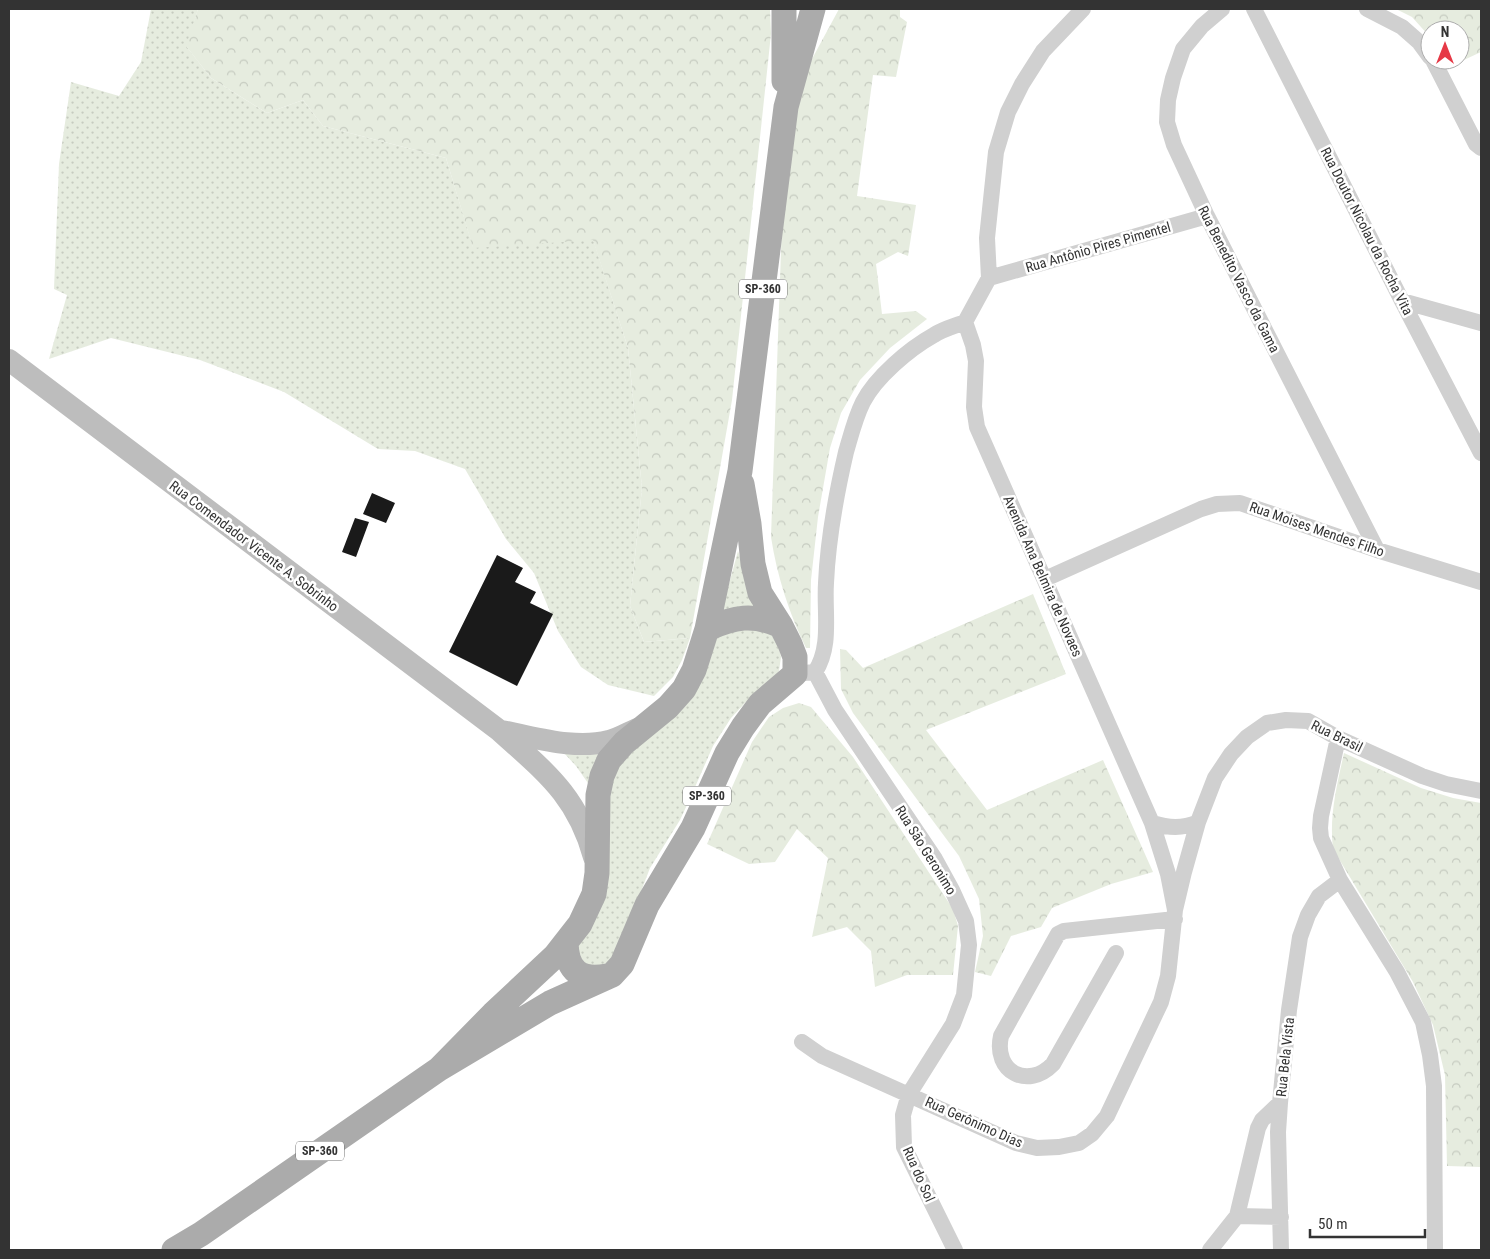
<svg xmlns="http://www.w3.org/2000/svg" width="1490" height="1259" font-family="'Roboto Condensed',sans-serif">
	<defs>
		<pattern id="grass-dots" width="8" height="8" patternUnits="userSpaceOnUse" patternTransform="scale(1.25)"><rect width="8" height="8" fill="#e6ecdf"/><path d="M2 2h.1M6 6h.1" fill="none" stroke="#c6cbc0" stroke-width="1.8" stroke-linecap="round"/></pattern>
		<pattern id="forest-crowns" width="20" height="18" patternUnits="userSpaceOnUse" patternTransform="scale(1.25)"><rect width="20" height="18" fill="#e6ecdf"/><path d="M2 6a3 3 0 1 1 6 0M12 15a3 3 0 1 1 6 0" fill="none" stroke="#c6cbc0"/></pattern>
	</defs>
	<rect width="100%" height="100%" fill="#fff"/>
	<path fill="url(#grass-dots)" d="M151 9H198L187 47 211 78 267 113 303 100 323 126 446 158 473 247 593 239 628 348 642 488 630 606 644 642 690 638 682 660 673 677 654 696 608 685 581 667 558 631 534 573 506 539 465 469 415 451 378 449 284 392 200 360 111 338 49 359 67 295 54 289 59 164 71 82 119 96 141 62Z
		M738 551 744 568 767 613 720 617Z
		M733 626 770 633 778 643 781 657 779 671 773 681 746 702 731 718 713 746 692 794 680 820 650 868 615 959 609 966 581 967 575 940 605 801 613 771 720 635Z
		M606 750 590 786 576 766 564 753Z"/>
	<path fill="url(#forest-crowns)" d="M198 9H770L771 34 732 400 690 638 644 642 630 606 642 488 628 348 593 240 473 248 446 158 323 126 303 100 267 113 211 78 186 46Z
		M839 9H900V17L907 22 896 77 873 75 857 196 916 205 908 256 898 252 876 264 882 314 916 311 927 319 890 348 860 380 841 413 830 448 818 517 811 580 810 648H806C789 613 777 576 771 537L786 107Z
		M1396 9H1481V52L1451 66 1447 60H1460V30H1430V37L1412 17Z
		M1033 594 1066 674 926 730 987 810 1103 760 1153 872 1111 884 1052 908 1041 927 1011 936 991 976 975 972 983 936 979 899 959 856 853 713 841 689 840 649 846 650 863 668Z
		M799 703 811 707 853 757 953 909 958 926 953 975H907L875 987 871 951 847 927 812 937 828 858 797 829 775 862 749 864 707 844 752 742 769 717 783 708Z
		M1344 753 1421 788 1453 798 1481 803V1167L1447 1166 1445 1075 1433 1025 1413 982 1333 849C1329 816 1337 785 1344 753Z"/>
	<path fill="#1a1a1a" d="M372 493 395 503 386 523 363 514Z
		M355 518 369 522 356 557 342 552Z
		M497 555 523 568 515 582 536 592 530 603 553 614 517 686 449 652Z"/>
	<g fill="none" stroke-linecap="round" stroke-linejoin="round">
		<path stroke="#d0d0d0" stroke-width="16" d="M1222 9 1202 26 1183 49 1173 78 1168 100 1167 122 1174 145 1207 216 1377 550
			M1254 9 1402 301 1481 453
			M1367 9 1402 27 1419 42 1430 57
			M1433 60 1476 144 1481 148
			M989 278 1207 216
			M1402 301 1481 323
			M965 322 973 345 976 361 974 407 977 427 1152 823 1168 874 1175 910 1184 872 1198 822
			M965 322 989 278 987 238 996 152 1008 112 1022 84 1043 51 1083 9
			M1045 579 1201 509 1217 504 1240 503 1377 550 1481 582
			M815 672 835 710 935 859 952 890 966 921 969 945 964 995 953 1024 909 1094 903 1115 904 1147 955 1250
			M804 673 815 672C832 646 824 613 826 583 828 539 836 495 846 452 851 435 855 418 863 402 876 377 909 349 934 335 943 329 955 326 965 322
			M1338 738 1321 816 1320 828 1321 838 1340 880 1397 972 1423 1022 1430 1055 1434 1086 1435 1250
			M1152 823C1169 828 1182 829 1198 822L1215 778 1231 754 1247 737 1267 723 1286 720 1308 721 1338 738 1422 776 1446 784 1481 791
			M1116 953 1053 1064C1028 1090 993 1072 1001 1036L1058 934 1064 931 1175 919
			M802 1042 822 1056 1016 1143 1037 1148 1059 1147 1079 1143 1092 1134 1107 1116 1161 1002 1168 976 1175 910
			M1237 1216 1281 1217
			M1210 1250 1237 1216 1258 1128 1262 1120 1280 1103
			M1281 1250 1278 1132 1280 1103 1289 1010 1300 937 1308 915 1319 896 1340 880"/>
		<path stroke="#bdbdbd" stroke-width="22" d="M9 360 500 731C545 772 577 795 594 857
			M501 731C535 737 574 750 609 741 618 739 628 733 637 729"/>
		<path stroke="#ababab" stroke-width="25" d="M784 9V81
			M707 629C734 617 753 613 781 626
			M566 943C567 971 580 981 607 976
			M439 1069 493 1014 555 956 580 924 594 894 597 873 598 795 602 776 609 760 624 743 668 707 684 689 694 670 707 629 740 471 786 107 813 9
			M174 1250 201 1234 439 1069 550 1003 612 975 622 964 647 905 693 828 727 753 743 727 760 704 795 674V657L790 644 781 626 760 593 753 564 749 524 742 484"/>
	</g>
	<g text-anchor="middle" stroke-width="5" stroke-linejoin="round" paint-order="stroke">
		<g fill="#fff" stroke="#707070" stroke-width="1">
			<rect x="739" y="279.5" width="48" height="19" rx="4"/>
			<rect x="683" y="786.5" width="48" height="19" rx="4"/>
			<rect x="296" y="1141.5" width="48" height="19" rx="4"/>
		</g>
		<g font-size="12" font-weight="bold" fill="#333">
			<text x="763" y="293">SP-360</text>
			<text x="707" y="800">SP-360</text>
			<text x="320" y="1155">SP-360</text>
		</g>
		<g font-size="14" fill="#333" stroke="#fff">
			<text transform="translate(1367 231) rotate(63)" y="5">Rua Doutor Nicolau da Rocha Vita</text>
			<text transform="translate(1098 247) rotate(-16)" y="5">Rua Antônio Pires Pimentel</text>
			<text transform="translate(1239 279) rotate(63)" y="5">Rua Benedito Vasco da Gama</text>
			<text transform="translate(1317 529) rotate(19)" y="5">Rua Moises Mendes Filho</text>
			<text transform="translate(254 546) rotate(37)" y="5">Rua Comendador Vicente A. Sobrinho</text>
			<text transform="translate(1043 576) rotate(66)" y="5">Avenida Ana Belmira de Novaes</text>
			<text transform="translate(1337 736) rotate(26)" y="5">Rua Brasil</text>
			<text transform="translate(926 850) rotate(58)" y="5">Rua São Geronimo</text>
			<text transform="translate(1285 1057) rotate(-84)" y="5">Rua Bela Vista</text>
			<text transform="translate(974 1122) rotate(24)" y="5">Rua Gerônimo Dias</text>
			<text transform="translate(919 1174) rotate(66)" y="5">Rua do Sol</text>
		</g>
	</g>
	<rect width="1490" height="1259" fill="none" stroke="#333333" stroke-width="20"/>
	<g transform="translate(1445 45)"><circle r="24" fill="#ffffff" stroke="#adadad"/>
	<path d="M0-4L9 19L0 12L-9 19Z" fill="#e63946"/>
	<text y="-8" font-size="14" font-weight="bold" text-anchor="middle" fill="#333333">N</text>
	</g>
	<path d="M1310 1229v8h115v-8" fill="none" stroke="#333333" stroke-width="2.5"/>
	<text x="1318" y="1229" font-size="15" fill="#333333" stroke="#ffffff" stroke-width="4" paint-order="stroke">50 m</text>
</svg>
